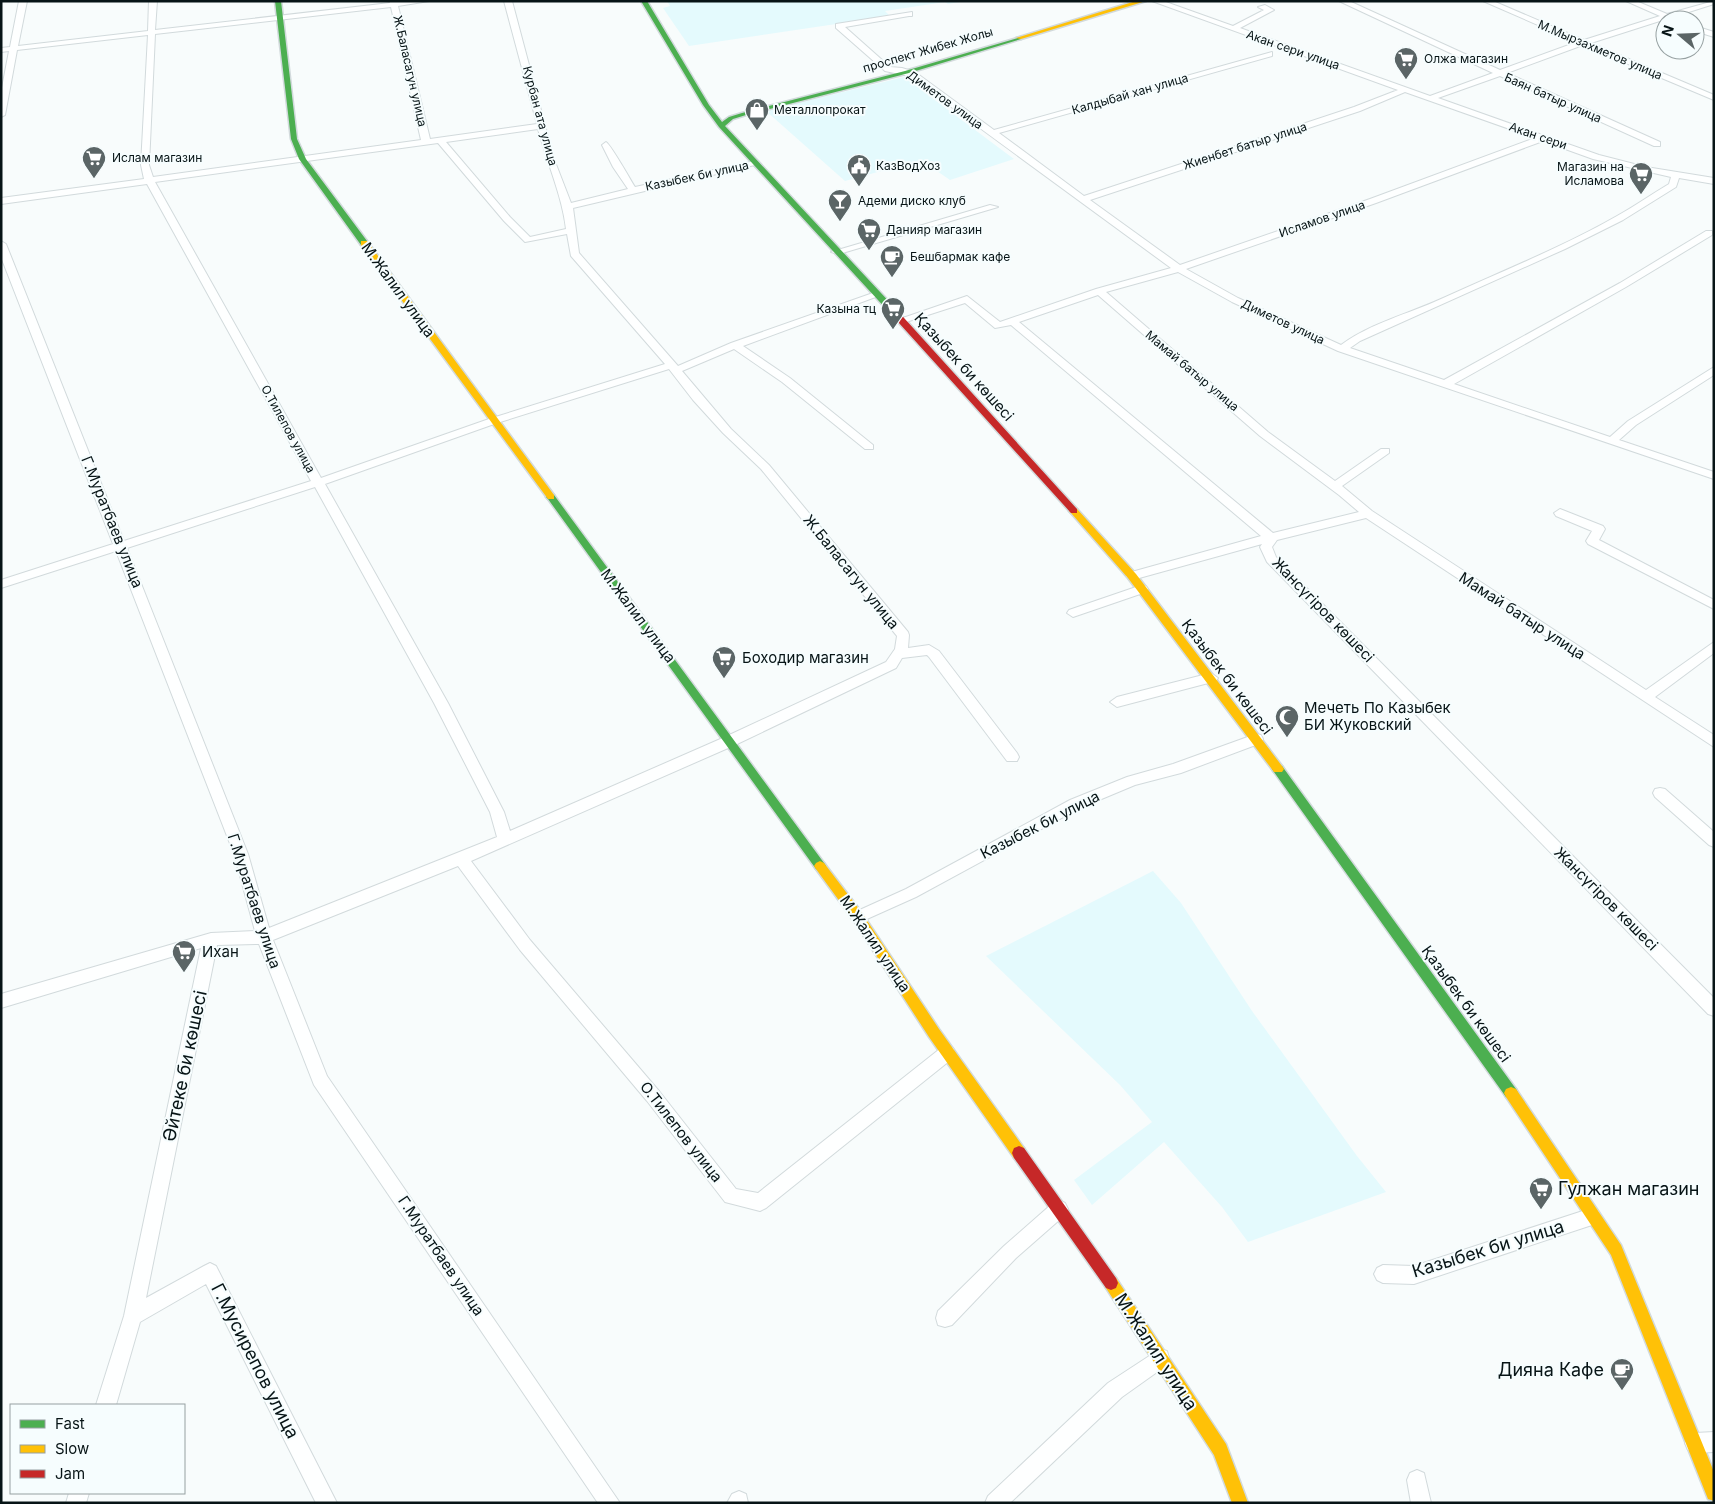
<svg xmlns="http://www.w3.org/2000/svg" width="1715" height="1504" font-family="Inter,sans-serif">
	<rect width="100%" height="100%" fill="#f8fcfc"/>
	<path fill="#e4fafd" d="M667 1H965L948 4 945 2 885 11 890 16 689 46 663 8 670 6Z
		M904 77 1014 159 950 180 921 160 845 181 766 111Z
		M1153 871 1181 903 1252 1011 1357 1156 1386 1192 1248 1242 1222 1207 1164 1142 1092 1205 1074 1180 1152 1122 1120 1085 986 956Z"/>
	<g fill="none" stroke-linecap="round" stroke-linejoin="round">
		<g stroke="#d2dadc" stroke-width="2">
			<path id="street" d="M19 1H27L18 46 148 31 149 1H157L155 30 390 3 389 1H429L398 6 430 139 537 124 504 1H512L554 159 571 203 628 189 613 167 602 145 606 142C611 145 630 179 635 187L755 161 759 164 573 208 579 253 678 366 731 343 873 293 881 295 743 346 790 378 873 445V449H865L782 382 734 349 682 371 731 429 769 465 908 632 909 635 908 648 929 645 939 651 1017 753 1019 757 1017 761H1007L929 657 927 655 902 658 896 668 735 745 471 861 530 940 659 1091 736 1189 758 1193 941 1048 947 1046 953 1048 955 1053 953 1058 766 1208 760 1211 725 1202 647 1101 520 950 458 866 273 940 327 1076 620 1503H598L314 1085 259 944 217 945 146 1298 204 1266 210 1263 216 1266 337 1503H316L206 1284 140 1322 116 1405H96L124 1316 201 948 1 1008V994L211 933 255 931 234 854 116 551 1 588V580L113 544 1 257V241L6 244 124 541 311 481 147 184 1 204V198L144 179 141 165 148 35 17 50 5 115 1 117V93L9 51 1 52V48L10 47ZM391 7 421 140 153 177 149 165 155 34ZM538 129C547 163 562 195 566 229L530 237 510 217 446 142ZM438 143 504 221 525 242 567 234 571 256 665 364 489 419 321 478 155 182ZM669 369 693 400 723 433 761 469 897 636 895 649 886 662 725 737 510 831 504 812 448 703 325 484 497 423ZM315 487 434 703 490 812 497 837 269 928 248 854 127 548Z
				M1152 1H1163L1233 26 1264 10 1258 7 1265 5 1274 10 1240 28 1430 96 1493 73 1339 1H1349L1500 70 1577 42 1483 1H1493L1584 40 1660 16 1626 1H1636L1667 14 1714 1V4L1673 17V20L1666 19 1591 43 1714 95V100L1583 45 1507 73 1660 142V146H1654L1500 76 1438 98 1599 155 1646 167 1714 178V184L1679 178 1676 187 1623 220 1565 249 1360 341 1350 348 1444 380 1620 283 1706 231H1712V235L1626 287 1454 384 1610 437 1628 421 1714 367V375L1636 425 1619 440 1714 472V479L1338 351 1232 302 1178 272 1106 292 1268 432 1335 481 1381 449H1389V453L1342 486 1372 511 1646 690 1714 642V653L1655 697 1714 735V747L1366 518 1277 540 1272 547 1276 557 1714 998V1016L1708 1014 1267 562 1260 547 1262 544 1132 580 1126 576 1128 573 1261 536 1011 325 995 328 965 303 906 322 897 320 967 296 1000 322 1096 289 1171 268 909 76 885 71 836 28V24L912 12V16H909L845 27 890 67 902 68 915 72 994 130 1272 52V56L999 133 1084 196 1354 107 1398 90ZM1405 92 1535 138 1370 199 1180 265 1090 200 1360 111ZM1543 141 1593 159 1671 177 1669 184C1652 194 1635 206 1617 216 1561 248 1500 272 1441 299 1408 314 1371 323 1341 345L1238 298 1186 269 1376 203ZM1098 295 1260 436 1339 495 1359 512 1273 533 1019 322Z
				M1695 26 1714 32V37L1695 31Z
				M990 205 998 207 839 254 831 252Z
				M1560 509 1603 526 1605 529 1599 540 1714 600V609L1588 544 1586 541 1592 531 1556 516 1554 513Z
				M1142 585 1146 586 1148 589 1146 592 1073 617 1067 613 1069 610Z
				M1211 673 1218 678 1216 681 1117 707 1110 702 1117 697Z
				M1256 734 1261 735 1263 739 1261 743 1181 773 1135 785 1080 808 916 897 858 923 853 921 850 917 853 913 906 889 1070 800 1127 777 1173 764Z
				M1660 788 1665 789 1714 832V847L1709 845 1655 797 1653 793 1655 789Z
				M1059 1200 1065 1203 1068 1209 1065 1215 1016 1258 952 1325 945 1327 938 1325 936 1318 938 1311 1004 1246 1053 1203Z
				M1592 1208 1598 1211 1601 1217 1598 1223 1414 1284 1383 1283 1377 1280 1374 1274 1377 1268 1383 1265 1414 1266Z
				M1160 1349 1167 1351 1169 1358 1167 1365 1122 1397 1010 1503H985L988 1496 1108 1383Z
				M1714 1432V1452L1695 1453 1688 1450 1685 1443 1688 1436 1695 1433Z
				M1417 1470 1424 1473 1431 1503H1411L1407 1480 1410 1473Z
				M739 1491 746 1494 748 1503H727L732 1494Z
				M69 1493H89L86 1503H66Z"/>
		</g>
		<g stroke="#d2dadc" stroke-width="3">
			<path id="fast" d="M275 1H281L297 139 306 159 367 241V245H361L299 159 291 139Z
				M641 1H647L709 105 722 122 729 117 742 113 905 71 1021 37V39L909 73 746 115 733 119 725 126 895 308V312H889L719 127 703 105Z
				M551 494 554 495 824 863 826 866 824 869 820 871 816 869 548 499 546 497Z
				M1278 765 1282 766 1516 1089 1518 1093 1516 1097 1511 1099 1506 1097 1274 772 1272 769 1274 766Z"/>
		</g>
		<g stroke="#d2dadc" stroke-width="3">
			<path id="slow" d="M1136 1H1146L1021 39 1016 38Z
				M361 241H367L554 495V499H548L361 245Z
				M1074 508 1077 509 1136 574 1282 766 1284 769 1282 772H1274L1128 578 1071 513 1069 511Z
				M820 861 824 863 862 913 939 1029 1024 1148 1026 1153 1024 1158 1019 1160 1014 1158 929 1037 854 921 816 869 814 866 816 863Z
				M1511 1087 1516 1089 1621 1245 1714 1472V1501L1708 1499 1611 1255 1506 1097 1504 1093 1506 1089Z
				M1111 1276 1116 1278 1226 1444 1248 1503H1232L1214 1455 1106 1288 1104 1283 1106 1278Z"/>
		</g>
		<g stroke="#d2dadc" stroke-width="3">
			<path id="jam" d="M889 308H895L1077 509V513H1071L889 312Z
				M1019 1146 1024 1148 1116 1278 1118 1283 1116 1288 1111 1290 1106 1288 1014 1158 1012 1153 1014 1148Z"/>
		</g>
		<use href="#street" fill="#feffff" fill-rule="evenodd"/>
		<use href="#fast" fill="#4caf50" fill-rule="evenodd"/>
		<use href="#slow" fill="#ffc107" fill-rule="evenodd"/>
		<use href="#jam" fill="#c62828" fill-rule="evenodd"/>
	</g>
	<defs>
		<g id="supermarket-pin" transform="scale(1.25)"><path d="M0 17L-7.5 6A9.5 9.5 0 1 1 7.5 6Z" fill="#5b6566" stroke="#f6fdfe"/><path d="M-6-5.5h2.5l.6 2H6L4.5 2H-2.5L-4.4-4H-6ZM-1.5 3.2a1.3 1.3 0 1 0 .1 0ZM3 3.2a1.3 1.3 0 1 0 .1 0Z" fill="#fff"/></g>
		<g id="shop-pin" transform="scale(1.25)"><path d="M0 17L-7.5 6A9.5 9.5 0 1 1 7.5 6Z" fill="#5b6566" stroke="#f6fdfe"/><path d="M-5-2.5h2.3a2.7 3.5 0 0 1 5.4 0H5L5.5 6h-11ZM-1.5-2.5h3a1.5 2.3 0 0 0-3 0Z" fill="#fff"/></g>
		<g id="civic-pin" transform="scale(1.25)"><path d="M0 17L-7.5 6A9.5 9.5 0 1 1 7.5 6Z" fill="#5b6566" stroke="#f6fdfe"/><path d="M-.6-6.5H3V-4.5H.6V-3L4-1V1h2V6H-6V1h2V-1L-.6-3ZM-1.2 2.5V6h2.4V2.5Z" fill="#fff"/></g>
		<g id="bar-pin" transform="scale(1.25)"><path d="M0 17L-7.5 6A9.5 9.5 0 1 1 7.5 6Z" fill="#5b6566" stroke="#f6fdfe"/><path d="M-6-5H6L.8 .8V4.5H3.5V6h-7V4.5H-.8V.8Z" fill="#fff"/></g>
		<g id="cafe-pin" transform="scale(1.25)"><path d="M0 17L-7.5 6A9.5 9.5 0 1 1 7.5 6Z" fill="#5b6566" stroke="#f6fdfe"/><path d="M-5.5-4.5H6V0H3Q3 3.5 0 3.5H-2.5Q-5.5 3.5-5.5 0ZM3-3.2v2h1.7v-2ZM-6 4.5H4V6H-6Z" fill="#fff"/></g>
		<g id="mosque-pin" transform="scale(1.25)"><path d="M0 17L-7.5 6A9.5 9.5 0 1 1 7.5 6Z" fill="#5b6566" stroke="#f6fdfe"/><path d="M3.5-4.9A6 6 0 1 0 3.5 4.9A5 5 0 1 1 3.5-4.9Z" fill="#fff"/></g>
	</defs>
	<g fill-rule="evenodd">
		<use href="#supermarket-pin" x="1406" y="59"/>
		<use href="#shop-pin" x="757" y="110"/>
		<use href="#supermarket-pin" x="94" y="158"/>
		<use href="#civic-pin" x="859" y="166"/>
		<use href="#supermarket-pin" x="1641" y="174"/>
		<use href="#bar-pin" x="840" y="201"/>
		<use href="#supermarket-pin" x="869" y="230"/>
		<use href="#cafe-pin" x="892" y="257"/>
		<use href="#supermarket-pin" x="893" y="309"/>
		<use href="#supermarket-pin" x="724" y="658"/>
		<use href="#mosque-pin" x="1287" y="717"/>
		<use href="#supermarket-pin" x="184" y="952"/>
		<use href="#supermarket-pin" x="1541" y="1189"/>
		<use href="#cafe-pin" x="1622" y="1370"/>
	</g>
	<g text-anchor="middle" stroke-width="4" stroke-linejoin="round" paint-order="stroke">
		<g font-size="12" fill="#071416" stroke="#f6fdfe">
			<text transform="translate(928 50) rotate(-16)" y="4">проспект Жибек Жолы</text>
			<text transform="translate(1293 50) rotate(19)" y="4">Акан сери улица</text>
			<text transform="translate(1600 50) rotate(23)" y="4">М.Мырзахметов улица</text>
			<text transform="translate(410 71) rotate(77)" y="4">Ж.Баласагун улица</text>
			<text transform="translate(1130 94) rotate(-16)" y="4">Калдыбай хан улица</text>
			<text transform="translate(1553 98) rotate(24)" y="4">Баян батыр улица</text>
			<text transform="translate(945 100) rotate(36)" y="4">Диметов улица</text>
			<text transform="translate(540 116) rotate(75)" y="4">Курбан ата улица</text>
			<text transform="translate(1538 136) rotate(19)" y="4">Акан сери</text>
			<text transform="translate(1245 146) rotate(-18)" y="4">Жиенбет батыр улица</text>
			<text transform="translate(697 176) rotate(-12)" y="4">Казыбек би улица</text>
			<text transform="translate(1322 219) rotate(-19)" y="4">Исламов улица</text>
			<text transform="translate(1283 322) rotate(25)" y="4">Диметов улица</text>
			<text transform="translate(1192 371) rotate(40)" y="4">Мамай батыр улица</text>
			<text transform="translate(288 429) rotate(61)" y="4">О.Тилепов улица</text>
		</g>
		<g font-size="12" fill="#071416" stroke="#f6fdfe" text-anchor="start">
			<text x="1424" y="63">Олжа магазин</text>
			<text x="774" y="114">Металлопрокат</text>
			<text x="112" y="162">Ислам магазин</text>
			<text x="876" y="170">КазВодХоз</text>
			<text x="1624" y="171" text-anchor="end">Магазин на<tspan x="1624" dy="14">Исламова</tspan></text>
			<text x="858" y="205">Адеми диско клуб</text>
			<text x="886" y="234">Данияр магазин</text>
			<text x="910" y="261">Бешбармак кафе</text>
			<text x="876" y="313" text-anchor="end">Казына тц</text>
		</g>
		<g font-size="15" fill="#071416" stroke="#f6fdfe">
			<text transform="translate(398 290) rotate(54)" y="5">М.Жалил улица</text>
			<text transform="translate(964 367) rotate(48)" y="5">Қазыбек би көшесі</text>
			<text transform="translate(112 522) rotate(68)" y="5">Г.Муратбаев улица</text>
			<text transform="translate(851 572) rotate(51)" y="5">Ж.Баласагун улица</text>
			<text transform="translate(1323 610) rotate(46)" y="5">Жансүгіров көшесі</text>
			<text transform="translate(638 616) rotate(53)" y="5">М.Жалил улица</text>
			<text transform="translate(1522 616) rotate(33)" y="5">Мамай батыр улица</text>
			<text transform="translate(1227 677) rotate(53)" y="5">Қазыбек би көшесі</text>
			<text transform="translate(1040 825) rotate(-27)" y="5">Казыбек би улица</text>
			<text transform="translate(1606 899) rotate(45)" y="5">Жансүгіров көшесі</text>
			<text transform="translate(254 901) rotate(72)" y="5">Г.Муратбаев улица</text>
			<text transform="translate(875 944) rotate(56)" y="5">М.Жалил улица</text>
			<text transform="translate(1466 1004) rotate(54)" y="5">Қазыбек би көшесі</text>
			<text transform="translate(681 1132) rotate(52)" y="5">О.Тилепов улица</text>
			<text transform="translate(441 1256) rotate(56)" y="5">Г.Муратбаев улица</text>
		</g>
		<g font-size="15" fill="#071416" stroke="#f6fdfe" text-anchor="start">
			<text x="742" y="663">Боходир магазин</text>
			<text x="1304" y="713">Мечеть По Казыбек<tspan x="1304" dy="17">БИ Жуковский</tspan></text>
			<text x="202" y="957">Ихан</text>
		</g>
		<g font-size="18" fill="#071416" stroke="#f6fdfe">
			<text transform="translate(185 1066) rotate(-78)" y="6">Әйтеке би көшесі</text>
			<text transform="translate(1488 1249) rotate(-17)" y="6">Казыбек би улица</text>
			<text transform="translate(1156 1352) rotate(57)" y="6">М.Жалил улица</text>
			<text transform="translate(255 1361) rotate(63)" y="6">Г.Мусирепов улица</text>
		</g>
		<g font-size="18" fill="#071416" stroke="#f6fdfe" text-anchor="start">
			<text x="1558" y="1195">Гулжан магазин</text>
			<text x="1604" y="1376" text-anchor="end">Дияна Кафе</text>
		</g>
	</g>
	<rect width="1715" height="1504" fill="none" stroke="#071416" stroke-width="5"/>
	<rect x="10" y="1404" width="175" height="90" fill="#f6fdfe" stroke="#96a0a1"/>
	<rect x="20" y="1420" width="25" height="8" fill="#4caf50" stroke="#96a0a1"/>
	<text x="55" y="1429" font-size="15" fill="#071416">Fast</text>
	<rect x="20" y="1445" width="25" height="8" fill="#ffc107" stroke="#96a0a1"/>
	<text x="55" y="1454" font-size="15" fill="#071416">Slow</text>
	<rect x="20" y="1470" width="25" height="8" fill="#c62828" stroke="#96a0a1"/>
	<text x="55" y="1479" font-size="15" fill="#071416">Jam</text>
	<g transform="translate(1680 35) rotate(289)"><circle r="24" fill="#f6fdfe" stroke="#96a0a1"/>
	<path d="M0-4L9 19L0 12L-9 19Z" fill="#5b6566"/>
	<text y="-8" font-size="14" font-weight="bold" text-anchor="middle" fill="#071416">N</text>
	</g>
</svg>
